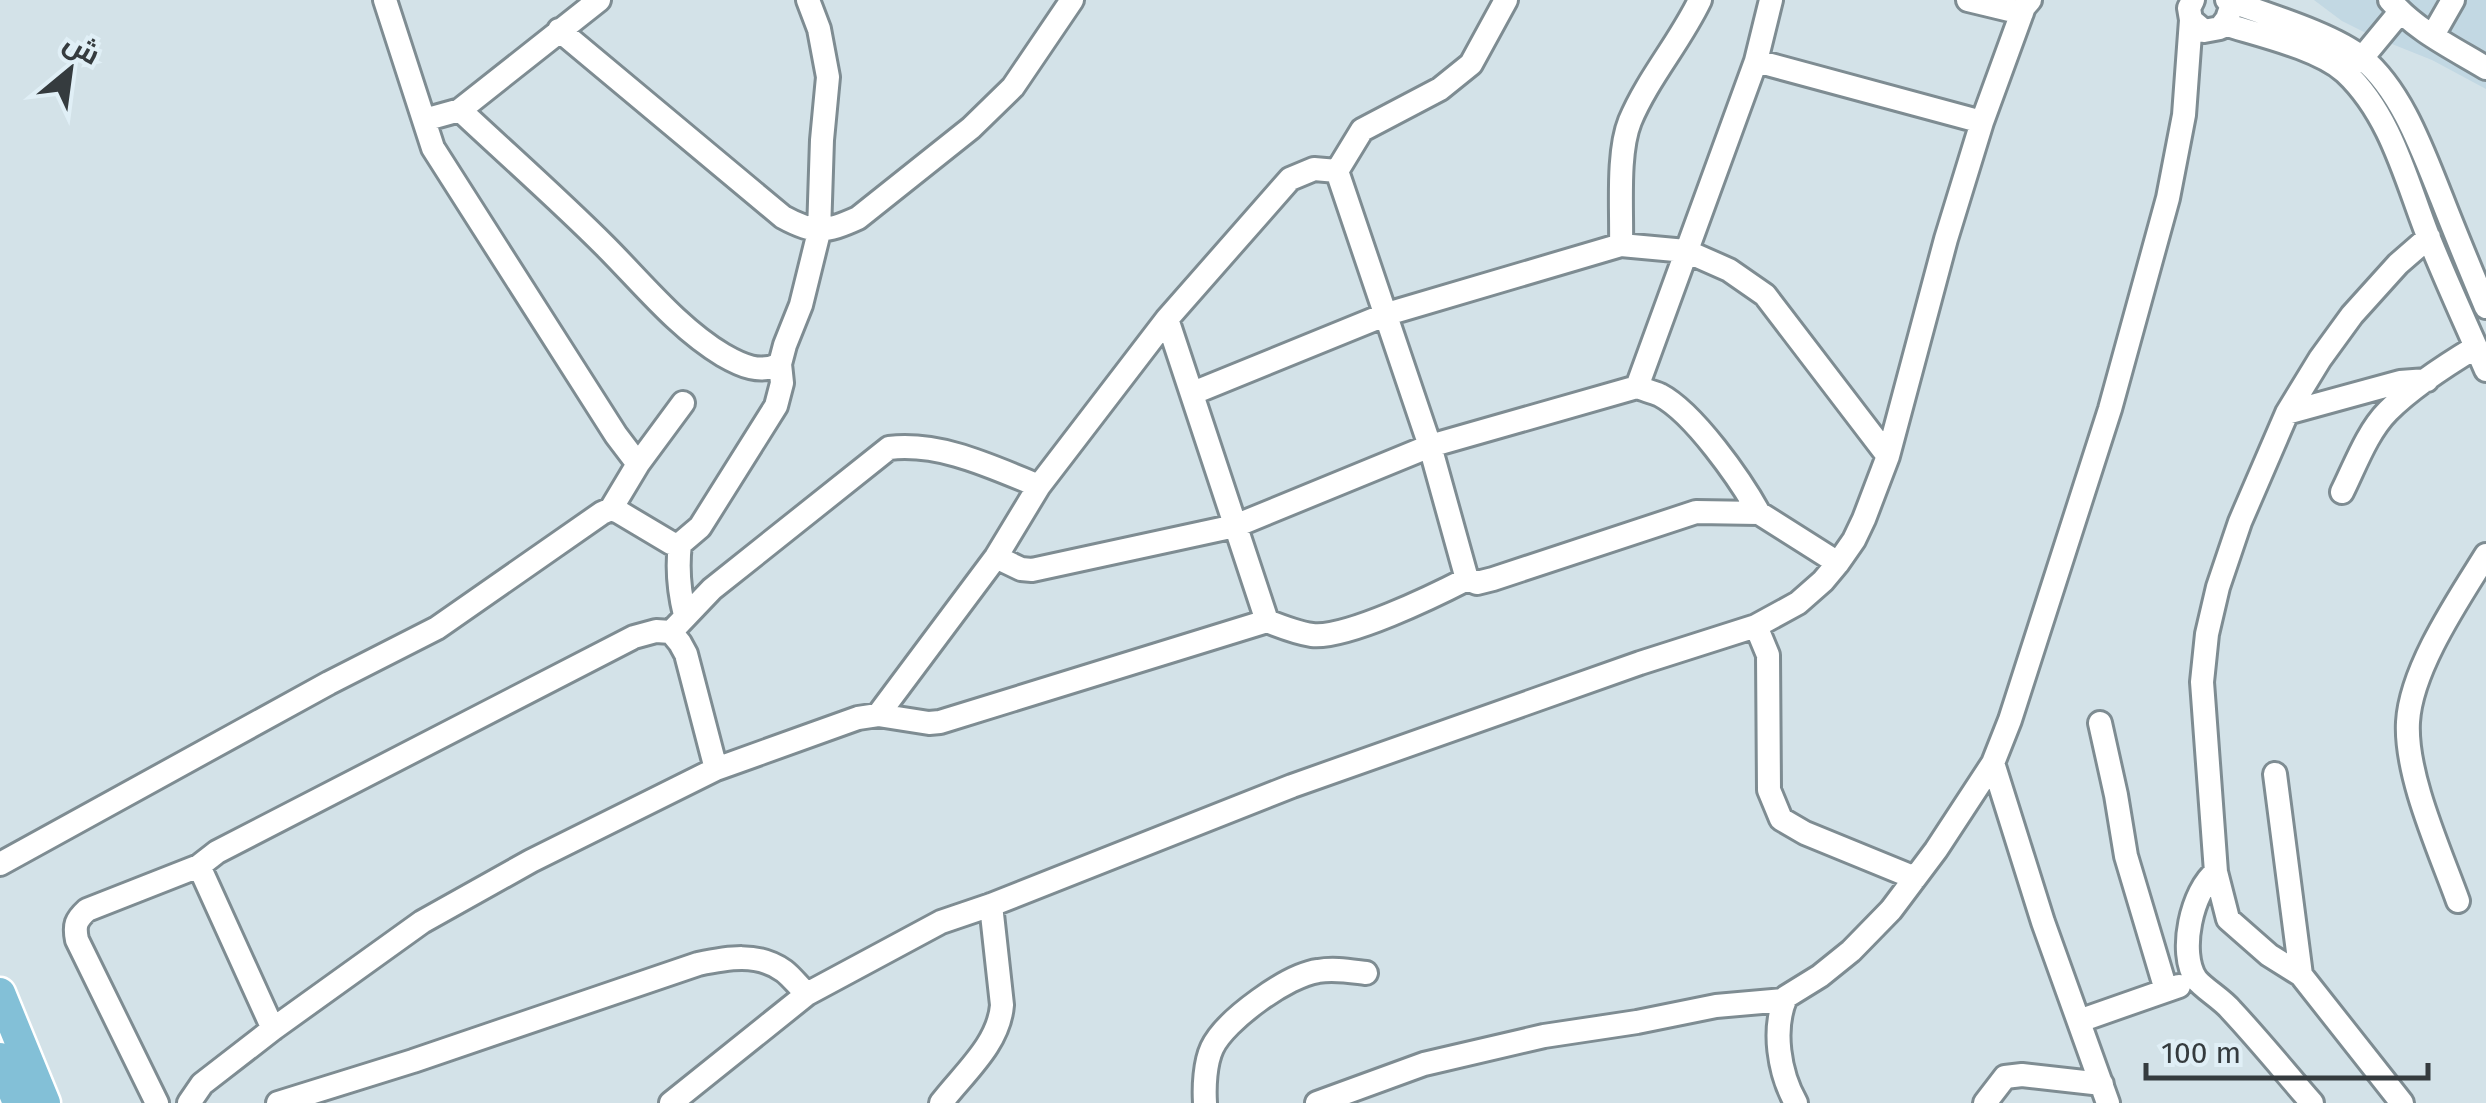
<svg xmlns="http://www.w3.org/2000/svg" width="2486" height="1103" font-family="'Fira Sans',Cairo,sans-serif">
	<rect width="100%" height="100%" fill="#d3e2e8"/>
	<path fill="#c2d8e3" d="M2314 0H2486V89L2432 60 2372 36 2342 21Z"/>
	<g fill="none" stroke-linecap="round" stroke-linejoin="round">
		<g stroke="#7e8c92" stroke-width="28">
			<path id="minor" d="M385 0 433 148 616 435 638 464
				M1506 0 1471 64 1440 89 1362 130 1337 171 1430 446 1467 579 1477 583 1493 579 1696 512 1759 513 1838 563
				M1968 0 2022 13
				M2193 0 2189 8 2191 20 2204 31 2220 28 2227 19 2229 13
				M2227 0C2264 14 2333 34 2362 58 2402 91 2423 152 2442 199 2456 235 2471 271 2486 307
				M2390 0C2415 30 2453 48 2486 68
				M2224 24C2259 35 2318 48 2345 72 2391 115 2406 180 2428 236 2446 281 2467 326 2486 370
				M559 30 783 217C814 234 825 233 858 218L971 128 1013 87 1072 0
				M2433 35 2453 0
				M1756 61 1982 122
				M2351 66 2362 58 2400 12
				M460 110C508 155 558 199 605 246 642 283 678 328 723 355 742 366 760 374 780 364
				M424 120 460 110 599 0
				M1621 245C1622 210 1617 153 1630 121 1648 78 1680 42 1700 0
				M1167 319 1267 621
				M1637 387 1756 61 1771 0
				M1193 393 1387 314 1621 245 1686 251 1729 270 1765 295 1888 456
				M2287 413 2400 382 2427 380
				M2342 492C2355 466 2367 432 2388 411 2413 386 2446 365 2476 347
				M611 509 638 464 683 403
				M680 544C677 568 679 591 685 615
				M996 557 1021 569 1032 570 1235 526 1430 446 1637 387C1645 390 1653 392 1660 395 1694 413 1740 479 1759 513
				M1756 626 1768 655 1769 790 1781 819 1805 833 1915 878
				M671 632 712 589 889 448C941 442 992 467 1039 486
				M878 715 996 557 1039 486 1167 319 1290 179 1314 169 1337 171
				M2100 723 2116 795 2126 856 2166 990
				M1993 763 2043 922 2108 1103
				M2275 774 2301 975
				M0 864 329 683 437 628 602 513 611 509 619 512 671 543 680 544 700 527 776 406 782 383 780 364 785 345 801 305 819 232 822 140 828 77 819 29 808 0
				M2216 872C2192 890 2178 953 2196 979 2204 989 2222 999 2231 1010 2259 1040 2285 1072 2312 1103
				M2458 901C2440 851 2405 775 2408 722 2411 669 2458 600 2486 555
				M2079 1021 2179 986
				M273 1029 199 866 217 852 634 637 656 631 671 632 680 643 686 654 716 769
				M157 1103 77 940C74 925 76 920 87 910L199 866
				M189 1103 202 1084 273 1029 422 922 531 861 716 769 858 718 878 715 929 723 940 722 1267 621C1282 627 1297 633 1312 635 1346 639 1436 595 1467 579
				M278 1103 413 1061 698 964C727 958 758 952 784 971 792 977 799 987 807 994
				M671 1103 807 994 941 922 991 905 1292 786 1640 663 1756 626 1798 603 1823 581 1838 563 1854 540 1864 519 1888 456 1946 239 1982 122 2024 7 2030 0
				M941 1103C964 1073 999 1044 1002 1005L991 905
				M1205 1103C1204 1087 1205 1063 1212 1048 1225 1020 1288 975 1318 971 1334 968 1350 971 1366 973
				M1317 1103 1424 1064 1544 1036 1637 1022 1716 1006 1784 1000
				M1796 1103C1779 1073 1772 1029 1786 997L1820 976 1851 951 1891 910 1936 850 1993 763 2010 720 2110 409 2168 198 2184 115 2191 20
				M1985 1103 2005 1077 2022 1075 2102 1084
				M2402 1103 2301 975 2269 955 2228 919 2216 872 2202 682 2207 634 2218 587 2240 522 2287 413 2320 359 2352 315 2398 264 2429 237"/>
		</g>
		<g stroke="#fff" stroke-width="35">
			<path id="major" d="M0 993 45 1103
				M0 1058 18 1103"/>
		</g>
		<use href="#minor" stroke="#fff" stroke-width="22"/>
		<use href="#major" stroke="#83c0d7" stroke-width="30"/>
	</g>
	<g transform="translate(70 70) rotate(29)" stroke="#e0eff6" stroke-width="8" paint-order="stroke">
	<path d="M0-8L18 38L0 25L-18 38Z" fill="#353b3e"/>
	<text y="-15" font-size="28" font-weight="bold" text-anchor="middle" fill="#353b3e">ش</text>
	</g>
	<path d="M2146 1063v15h282v-15" fill="none" stroke="#353b3e" stroke-width="5"/>
	<text x="2161" y="1063" font-size="30" fill="#353b3e" stroke="#e0eff6" stroke-width="8" paint-order="stroke">100 m</text>
</svg>
